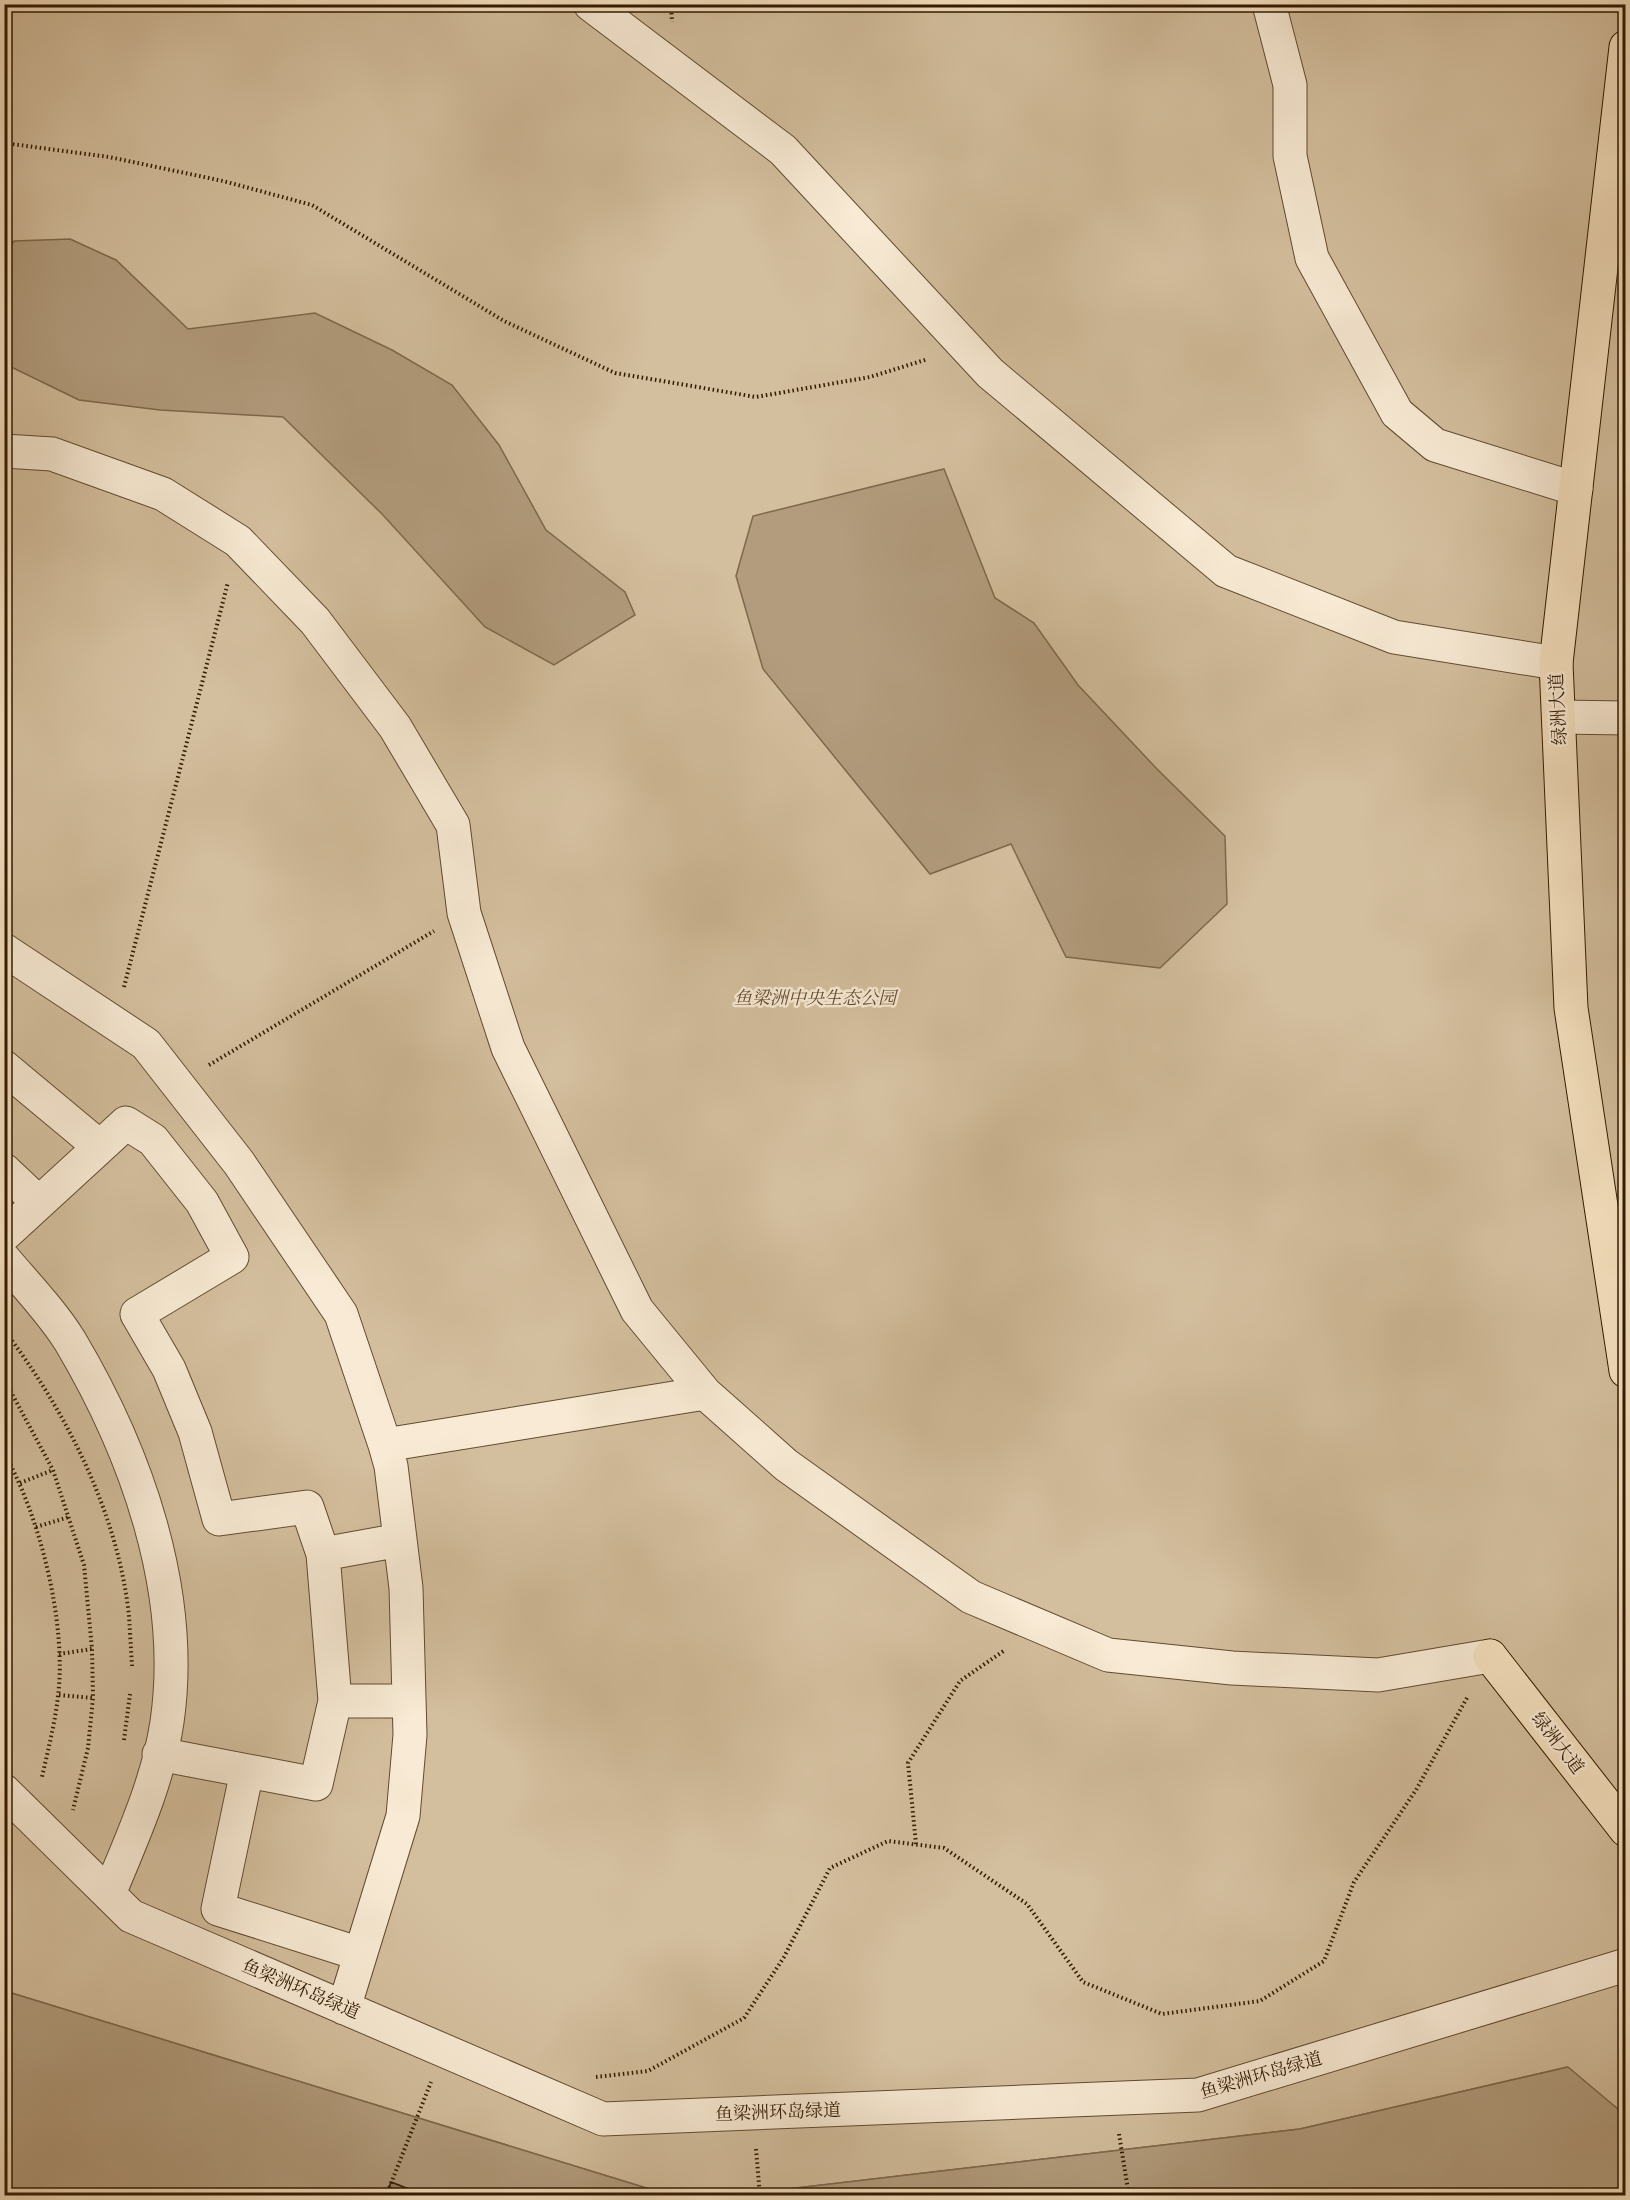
<svg xmlns="http://www.w3.org/2000/svg" width="1630" height="2200" font-family="'Gentium Book Plus','Noto Serif SC',serif">
	<rect width="100%" height="100%" fill="#f4dfbd"/>
	<filter id="stains"><feTurbulence type="fractalNoise" baseFrequency=".00333" numOctaves="4"/><feColorMatrix values="0 0 0 0 .2 0 0 0 0 .09 0 0 0 0 .02 0 0 0 .5 -.17"/></filter>
	<radialGradient id="worn" r=".72"><stop offset=".6" stop-color="#630" stop-opacity="0"/><stop offset="1" stop-color="#630" stop-opacity=".3"/></radialGradient>
	<path fill="#d3be9d" stroke="#826c50" stroke-width="1.5" d="M4 5H1625V2115L1567 2067 1300 2129 736 2195H669L5 1991Z"/>
	<path fill="#b29c7d" stroke="#7e684c" stroke-width="1.5" d="M70 239 116 260 188 329 315 313 392 350 452 385 499 445 546 530 625 592 635 615 554 665 485 627 382 514 283 417 160 410 79 400 5 364V254L14 241Z
		M944 469 995 598 1034 623 1078 685 1157 769 1225 836 1227 904 1160 968 1066 957 1011 844 930 874 763 669 736 576 753 516Z
		M5 1991 669 2195H5Z
		M1568 2067 1625 2115V2195H736L1300 2129Z"/>
	<path fill="#968063" stroke="#311a02" stroke-width="1.5" d="M391 2182 427 2196H386Z"/>
	<g fill="none" stroke-linecap="round" stroke-linejoin="round">
		<g stroke="#624b31" stroke-width="35">
			<path id="minor" d="M590 4 783 150 990 373 1226 571 1394 637 1556 663
				M1269 4 1290 85V156L1312 258 1397 413 1435 445 1576 489
				M4 451 52 454 163 494 238 541 315 621 395 727 453 825 464 913 508 1048 637 1310 705 1393 786 1465 971 1597 1108 1655 1232 1668 1378 1675 1490 1656
				M1559 717 1626 718
				M4 950 146 1044 239 1163 341 1314 385 1445 391 1466 406 1588 410 1735 403 1816 344 2008
				M4 1067 100 1147
				M4 1170 39 1203
				M4 1235 126 1123 153 1140 202 1202 232 1257 137 1314 169 1369 195 1432 219 1519 307 1507 323 1554 335 1701 316 1784 159 1754
				M4 1259C26 1285 52 1312 70 1341 136 1452 186 1591 167 1722 158 1782 132 1838 109 1894
				M385 1445 705 1393
				M323 1554 400 1540
				M335 1701H409
				M247 1771 218 1909 360 1954
				M4 1791 131 1916 603 2119 1198 2095 1626 1965"/>
		</g>
		<g stroke="#311a02" stroke-width="35">
			<path id="major" d="M1626 47 1556 663 1571 1008 1626 1371
				M1490 1656 1626 1830"/>
		</g>
		<path stroke="#311a02" stroke-width="4" stroke-dasharray="1.5 3" stroke-linecap="butt" d="M671 4 672 22
			M4 143 109 157 223 181 312 205 504 321 615 373 756 397 870 377 928 359
			M124 987 228 582
			M209 1065 434 931
			M4 1330C66 1411 118 1513 129 1616 130 1632 131 1649 132 1666
			M4 1379 53 1470 84 1565 92 1649 93 1698 88 1748 73 1810
			M4 1453C40 1516 67 1624 58 1696 55 1723 48 1750 42 1777
			M20 1483 53 1470
			M36 1527 69 1517
			M59 1654 92 1649
			M59 1695 93 1698
			M124 1740 130 1694
			M916 1844 908 1763 960 1681 1005 1650
			M596 2077 648 2071 744 2018 784 1957 830 1868 888 1841 944 1848 1027 1904 1083 1982 1162 2014 1260 2001 1324 1961 1354 1882 1416 1790 1468 1696
			M1119 2134 1129 2196
			M756 2149 760 2196
			M386 2196 431 2082"/>
		<use href="#minor" stroke="#f8ead4" stroke-width="33"/>
		<use href="#major" stroke="#f4dfbd" stroke-width="33"/>
	</g>
	<g text-anchor="middle" stroke-width="5" stroke-linejoin="round" paint-order="stroke">
		<g font-size="18" fill="#311a02" stroke="#f8ead4">
			<text transform="translate(1558 709) rotate(-93)" y="6">绿洲大道</text>
			<text transform="translate(1558 1743) rotate(52)" y="6">绿洲大道</text>
			<text transform="translate(301 1989) rotate(23)" y="6">鱼梁洲环岛绿道</text>
			<text transform="translate(1261 2075) rotate(-16)" y="6">鱼梁洲环岛绿道</text>
			<text transform="translate(778 2112) rotate(-2)" y="6">鱼梁洲环岛绿道</text>
		</g>
		<g font-size="18" font-style="italic" fill="#624b30" stroke="#f8ead4">
			<text x="815" y="1004">鱼梁洲中央生态公园</text>
		</g>
	</g>
	<rect width="1630" height="2200" fill="none" stroke="#f4dfbd" stroke-width="24"/>
	<rect x="6" y="6" width="1618" height="2188" fill="none" stroke="#311a02" stroke-width="3"/>
	<rect x="12" y="12" width="1606" height="2176" fill="none" stroke="#311a02" stroke-width="1.5"/>
	<rect width="100%" height="100%" filter="url(#stains)"/>
	<rect width="100%" height="100%" fill="url(#worn)"/>
</svg>
